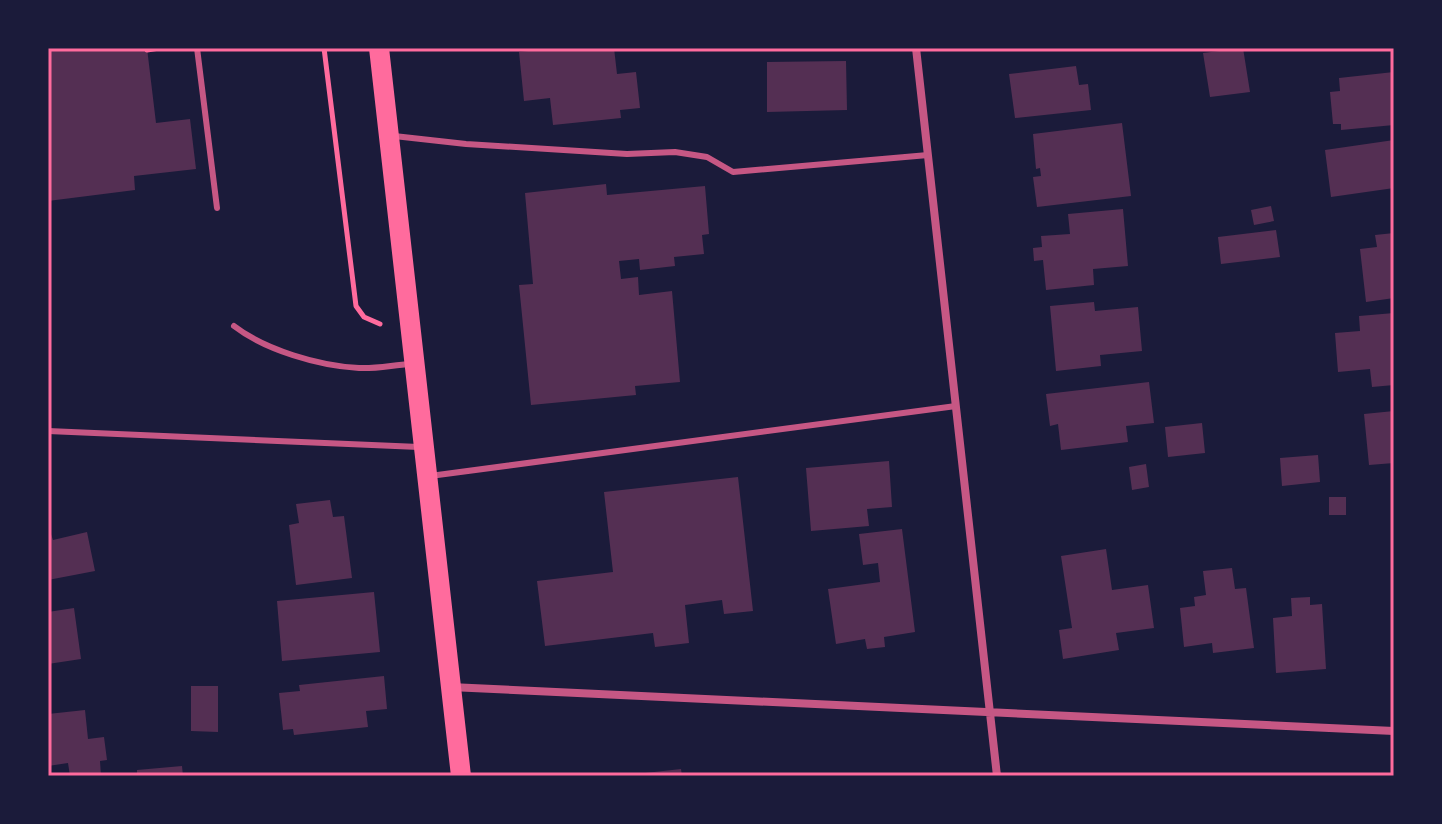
<svg xmlns="http://www.w3.org/2000/svg" width="1442" height="824" font-family="'Noto Sans',sans-serif">
	<rect width="100%" height="100%" fill="#1b1b3a"/>
	<path fill="#542f53" d="M48 48H147L156 123 190 119 196 169 134 176 135 190 48 201Z
		M556 48H614L617 74 636 72 640 108 620 110 621 118 553 125 550 98 524 101 519 52Z
		M1243 48 1250 92 1210 97 1203 53Z
		M846 61 847 110 767 112V62Z
		M1076 66 1079 85 1088 84 1091 110 1015 118 1009 74Z
		M1394 72V125L1341 130V124H1333L1330 92 1340 91 1339 78Z
		M1122 123 1131 196 1037 207 1033 177 1041 176 1040 168 1036 169 1033 134Z
		M1394 140V188L1331 197 1325 150Z
		M606 184 607 195 705 186 709 234 702 235 704 254 674 257 675 266 640 270 639 259 619 261 621 279 638 277 639 295 672 291 680 382 635 386 636 395 531 405 519 285 533 284 525 193Z
		M1271 206 1274 221 1254 225 1251 210Z
		M1123 209 1128 266 1093 269 1094 285 1046 290 1043 260 1034 261 1033 248 1042 247 1041 236 1070 234 1068 214Z
		M1276 230 1280 257 1221 264 1218 237Z
		M1394 233V298L1366 302 1360 249 1377 247 1375 235Z
		M1094 302 1095 311 1138 307 1142 351 1100 355 1101 366 1056 371 1050 306Z
		M1394 313V385L1372 387 1370 369 1338 372 1335 333 1360 331 1359 316Z
		M1149 382 1154 423 1126 426 1128 442 1061 450 1058 424 1050 426 1046 394Z
		M1394 411V463L1369 465 1364 414Z
		M1202 423 1205 453 1168 457 1165 427Z
		M1318 455 1320 482 1282 486 1280 458Z
		M889 461 892 507 867 509 869 526 811 531 806 468Z
		M1146 464 1149 487 1132 490 1129 467Z
		M738 477 753 611 724 614 722 600 685 605 689 643 655 647 653 633 545 646 537 581 613 572 604 492Z
		M1329 497H1346V515H1329Z
		M330 500 333 517 344 516 352 578 296 585 289 525 299 523 296 504Z
		M48 525 53 540 87 532 95 571 48 580Z
		M902 529 915 632 884 637 885 647 867 649 865 639 836 644 828 589 880 582 878 563 863 565 859 534Z
		M1106 549 1112 590 1148 585 1154 628 1116 633 1119 650 1063 659 1059 630 1072 628 1061 556Z
		M1232 568 1235 589 1246 588 1254 648 1213 653 1212 643 1184 647 1180 608 1195 606 1194 597 1206 595 1203 571Z
		M374 592 380 652 282 661 277 601Z
		M1310 597V605L1322 604 1326 669 1276 673 1273 618 1292 616 1291 598Z
		M74 608 81 659 48 664V612Z
		M384 676 387 709 366 711 368 727 294 735 293 729 283 730 279 693 300 691 299 685Z
		M191 686H218V732L191 731Z
		M85 710 88 739 104 737 107 760 100 761 101 776H70L68 763 48 766V714Z
		M182 766 183 776H137V770Z
		M681 769 682 776H636V774Z"/>
	<g fill="none" stroke-linecap="round" stroke-linejoin="round">
		<path stroke="#ff6b9d" stroke-width="5" d="M324 48 356 306 364 317 380 324
			M147 50 159 48"/>
		<path stroke="#c65784" stroke-width="6" d="M197 48 217 208
			M394 136 466 144 627 154 675 152 707 157 733 172 928 155
			M234 326C265 350 319 366 359 368 376 369 393 365 410 364
			M48 431 419 447
			M430 476 956 406"/>
		<path stroke="#c65784" stroke-width="8" d="M916 48 997 776
			M450 687 1394 731"/>
		<path stroke="#ff6b9d" stroke-width="20" d="M379 48 461 776"/>
	</g>
	<rect width="1442" height="824" fill="none" stroke="#1b1b3a" stroke-width="100"/>
	<rect x="50" y="50" width="1342" height="724" fill="none" stroke="#ff6b9d" stroke-width="3"/>
</svg>
